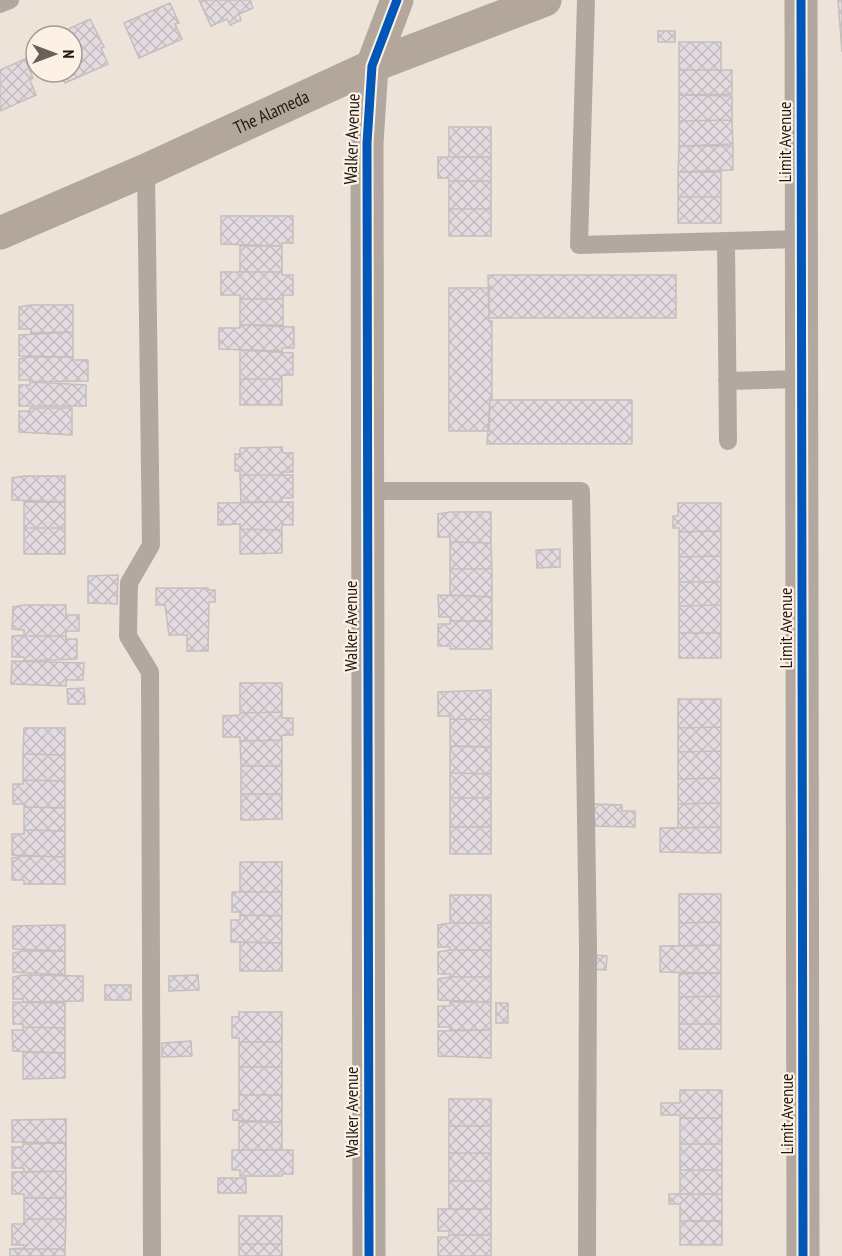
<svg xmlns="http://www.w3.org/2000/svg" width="842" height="1256" font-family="'PT Sans Narrow',sans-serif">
	<defs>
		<pattern id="building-cross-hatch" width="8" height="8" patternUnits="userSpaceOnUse" patternTransform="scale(1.5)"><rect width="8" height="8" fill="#e3dbe0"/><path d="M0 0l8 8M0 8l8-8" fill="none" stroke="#c2bbbf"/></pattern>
	</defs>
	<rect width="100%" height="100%" fill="#eee3d8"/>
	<path fill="url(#building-cross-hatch)" stroke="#c4bebd" stroke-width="1.5" d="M199 0H250L253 8 239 14 241 20 230 25 227 19 211 26Z
		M838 0H842V52Z
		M170 3 179 23 175 24 182 39 139 58 124 23Z
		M90 19 104 47 101 48 108 64 65 83 60 72H72V36H63L68 34 66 30Z
		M658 31H675V42H658Z
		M679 42H721V70H679Z
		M25 59 33 78 30 80 36 95 0 111V70Z
		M679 70H732V94L679 95Z
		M679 95 732 96V120L679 121Z
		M732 120 733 144 679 146V121Z
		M449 127H491V157H449Z
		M679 146H733V170L678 172Z
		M438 157H491V181H449V178H438Z
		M678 172H721V197H678Z
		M449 181H491V209H449Z
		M678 197H721V223H678Z
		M449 209H491V236H449Z
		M221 216H293V243H282V246L221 244Z
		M240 246H282V272H240Z
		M221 272H282V275H293V295H283V299H240V295H221Z
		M488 275H676V318H489Z
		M449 288H489V321H492V400H490L489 431H449Z
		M240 299H283V325H240Z
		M31 305H73V332L31 333V329H19V307Z
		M240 325 294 327V348H282V351L219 349V328H240Z
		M73 332V357L19 356V335Z
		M240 350 293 353V375H282V379H240Z
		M30 357H73V360H88V381L30 382V380H19V359Z
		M240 379H282V405H240Z
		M30 382 86 385V406H19V385H30Z
		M490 400H632V444H487Z
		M30 408H72V435L19 432V411H30Z
		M282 447 283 453H293V472H282L283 475H240V471H235V454H240V448Z
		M240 475H293V498H282V502H241Z
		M24 476H65V502L12 500V478Z
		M24 502H65V528H24Z
		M293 502V525H282V530L240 529V524L218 525V503Z
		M678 503H721V531L679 532V528H673V516H678Z
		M450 512H491V543L450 542V537H438V514Z
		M24 528H65V554H24Z
		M240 529 282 530V553L240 554Z
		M721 531V556L679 557V532Z
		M450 542 491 543 492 569H450Z
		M560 549V567L537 568 536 550Z
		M721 556V582H679V557Z
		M450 569H492V597L450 595Z
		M118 575 117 604 88 603V576Z
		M679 582H721V605L679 606Z
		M156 588H208V590H215V602H209L208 651H187V635H169L165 605H156Z
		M438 595 492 597V621H450V617H439Z
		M24 605H66V615H79V631H66V636H12L24 635V630L12 629 13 607Z
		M721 605V633H679V606Z
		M450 621H492V649H450V646H438V624H450Z
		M679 633H721V658H679Z
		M12 636H66V639H77V659L24 661V657H12Z
		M12 661 84 663 83 680H66V686L11 684Z
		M240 683H282V712L240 713Z
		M84 688 85 704H68L67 689Z
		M491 690V720L450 719V716H438V692Z
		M678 699H721V727L678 728Z
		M240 713 282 712V718H293V735H282V740L240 741V737H223V716L240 715Z
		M450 719 491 720V747L450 746Z
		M721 727V751L678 752V728Z
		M24 728H65V755L23 754Z
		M282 740V766H241L240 741Z
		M450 746 491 747V774L450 773Z
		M721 751V778L678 779V752Z
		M23 754 65 755V781L23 780Z
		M241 766H282V794H241Z
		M450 773 491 774V798H450Z
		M721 778V803L678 804V779Z
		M23 780 65 781V808L24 807V804H13V784H23Z
		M241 794H282V819L241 820Z
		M450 798H491V827H450Z
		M721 803V827L678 828V804Z
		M593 804 622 805V811H635V827L592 826Z
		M24 807 65 808V831L24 830Z
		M450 827H491V854H450Z
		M721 827V853L660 852V828Z
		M24 830 65 831V857L12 855V834H24Z
		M24 856 65 857V884H24V880H12V858Z
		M240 862H282V892H240Z
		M232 892H282V916L240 915V912H232Z
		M679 894H721V922L679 923Z
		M450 895H491V923H450Z
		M240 915 282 916V943L231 942V920H240Z
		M721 922V945L679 946V923Z
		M450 923H491V950H450V947H438V925Z
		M65 925V951L13 949V926Z
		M240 942 282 943V971H240Z
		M721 945V973L660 972V946Z
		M450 950H491V977H450V974H438V952Z
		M22 951H65V975L13 972V953Z
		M592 955 607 956 606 970 592 969Z
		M721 973V996L679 997V974Z
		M22 975 83 976V1001L23 1002V999H13V977Z
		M198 975 199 990 169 991V976Z
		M450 977H491V1002L438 1000V979Z
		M105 985H131V1000H105Z
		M721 996V1024H679V997Z
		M13 1002 65 1003V1028L23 1027V1024H13Z
		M450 1002H491V1030H450V1027H438V1006H450Z
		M496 1003H508V1023H496Z
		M239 1012H282V1042H239V1038H232V1017H239Z
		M679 1024H721V1049H679Z
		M23 1027 65 1028V1053L13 1051 12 1030H23Z
		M491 1030V1058L438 1056V1031Z
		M191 1041 192 1056 162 1057V1043Z
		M239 1042H282V1067H239Z
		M23 1052 65 1053V1078L23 1079Z
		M239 1067H282V1095H239Z
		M680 1090H722V1118H680V1115H661V1103H680Z
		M239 1095H282V1122L233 1120V1110H239Z
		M449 1099H491V1126H449Z
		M680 1118H722V1144H680Z
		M66 1119V1143L12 1142V1120Z
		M239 1122H282V1150H239Z
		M449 1126H491V1153H449Z
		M66 1143V1171L24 1172V1168H12V1147H23V1144Z
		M680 1144H722V1170H680Z
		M232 1150H293V1174H282V1176H240V1170H232Z
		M449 1153H491V1181H449Z
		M680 1170H722V1194H680Z
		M66 1171V1198H24V1194H12V1172Z
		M218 1178H246V1193H218Z
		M449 1181H491V1209H449Z
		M669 1194H722V1221H680V1204H669Z
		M24 1198H66V1219H24Z
		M438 1209H491V1235H449V1231H438Z
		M239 1216H282V1244H239Z
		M24 1219H66L65 1249H10L24 1248V1245H12V1224H24Z
		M680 1221H722V1245H680Z
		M449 1235H491V1256H438V1237H449Z
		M239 1244H282V1256H239Z
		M10 1249H65V1256H10Z"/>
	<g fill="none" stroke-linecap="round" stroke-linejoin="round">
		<path stroke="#b3a8a0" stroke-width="18" d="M586 0 579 245 801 239
			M0 4 10 0
			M146 170 151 545 129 583 128 636 150 672 152 1256
			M726 241 728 441
			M727 381 802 379
			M367 491H581L588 948 587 1256"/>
		<path stroke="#b3a8a0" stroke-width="33" d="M801 0 803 1256
			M369 1256 367 143 372 66"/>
		<g stroke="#b3a79c" stroke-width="33">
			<path d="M372 66 397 0"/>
			<path id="s1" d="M0 233 146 170 372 66 545 0"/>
		</g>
		<g stroke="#fdf1e6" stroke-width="13">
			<path id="cycleway" d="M801 0 803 1256
				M369 1256 367 143 372 66 397 0"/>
		</g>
		<use href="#cycleway" stroke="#0057b8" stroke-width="9"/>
	</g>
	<g text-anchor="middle" stroke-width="4.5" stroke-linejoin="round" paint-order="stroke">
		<g font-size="18" fill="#211a14" stroke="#fdf1e6">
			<text dy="6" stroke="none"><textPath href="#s1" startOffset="297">The Alameda</textPath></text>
			<text transform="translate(352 139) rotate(-88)" y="6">Walker Avenue</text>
			<text transform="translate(785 142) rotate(-90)" y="6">Limit Avenue</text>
			<text transform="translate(351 626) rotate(-90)" y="6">Walker Avenue</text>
			<text transform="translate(786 628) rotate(-90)" y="6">Limit Avenue</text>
			<text transform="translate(352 1112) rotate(-90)" y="6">Walker Avenue</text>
			<text transform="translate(787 1114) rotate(-90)" y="6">Limit Avenue</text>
		</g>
	</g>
	<g transform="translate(54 54) rotate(90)"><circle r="28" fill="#fdf1e6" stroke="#a59b92" stroke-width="1.5"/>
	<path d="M0-4.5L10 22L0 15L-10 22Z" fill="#696059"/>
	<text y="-9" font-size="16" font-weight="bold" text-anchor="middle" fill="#211a14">N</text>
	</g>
</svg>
